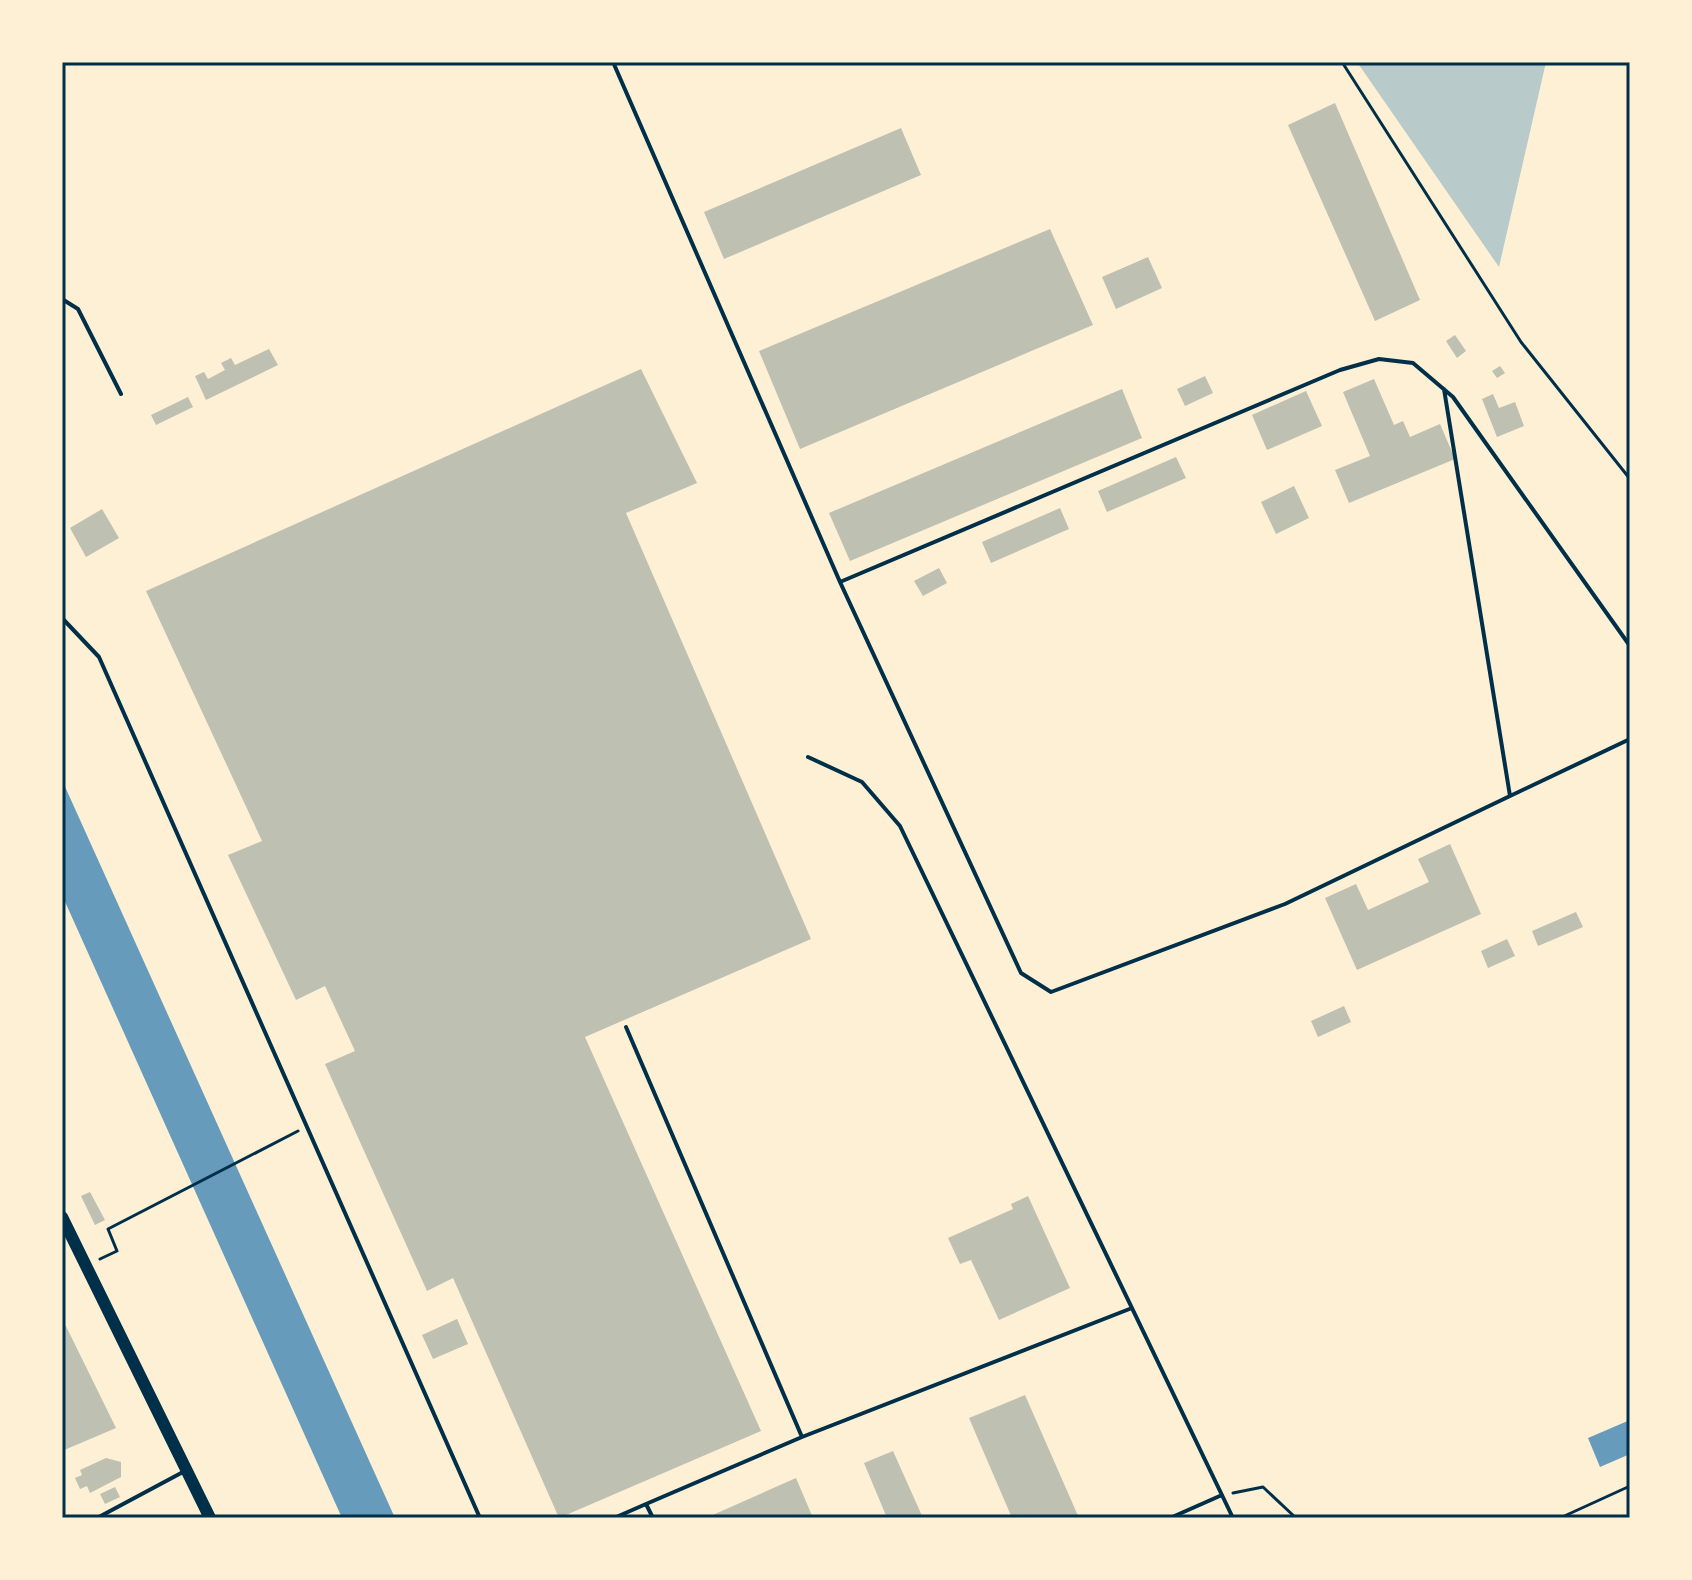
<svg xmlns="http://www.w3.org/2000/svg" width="1692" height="1580" font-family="'Space Grotesk',sans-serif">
	<rect width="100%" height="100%" fill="#fdf0d5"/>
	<path fill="#b9caca" d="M1357 62H1546L1499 267Z"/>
	<path fill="#669bbc" d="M62 780 395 1518H342L62 895Z
		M1630 1420V1454L1600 1467 1588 1438Z"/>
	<path fill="#bec0b2" d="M1335 103 1420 300 1375 321 1288 125Z
		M901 128 921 175 724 259 704 212Z
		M1050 229 1093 325 800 449 759 351Z
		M1148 257 1162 288 1116 309 1102 277Z
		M1455 335 1466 351 1457 358 1446 341Z
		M269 349 278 365 206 400 195 376 204 372 208 379 225 370 221 363 231 358 235 365Z
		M1500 366 1505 373 1497 378 1492 371Z
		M641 369 697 483 626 513 811 939 585 1037 761 1431 559 1518 453 1278 427 1291 325 1064 355 1051 325 986 296 1000 228 855 262 841 146 591Z
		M1205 376 1213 393 1185 406 1177 389Z
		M1374 379 1394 425 1403 421 1410 437 1440 424 1455 459 1349 503 1335 470 1370 456 1343 392Z
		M1122 389 1142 438 850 561 829 513Z
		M1306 391 1322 426 1267 450 1252 415Z
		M1493 394 1499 408 1515 402 1524 426 1497 437 1482 399Z
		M188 397 193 407 156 425 151 415Z
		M1176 457 1186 478 1107 512 1098 491Z
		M1294 486 1309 518 1276 534 1261 502Z
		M1060 508 1069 529 991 563 982 542Z
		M102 509 119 538 86 557 70 528Z
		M939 568 947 583 923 596 914 581Z
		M1450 844 1481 914 1357 970 1325 898 1356 884 1368 910 1429 882 1418 859Z
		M1576 912 1583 927 1538 946 1532 931Z
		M1507 939 1515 956 1488 968 1481 951Z
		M1344 1006 1351 1022 1318 1037 1311 1021Z
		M90 1192 105 1220 95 1225 81 1196Z
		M1028 1196 1070 1288 999 1320 971 1260 960 1264 948 1238 1013 1209 1011 1204Z
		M62 1318 116 1428 62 1451 63 1395Z
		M457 1319 468 1344 433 1359 422 1335Z
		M1025 1395 1079 1518H1012L969 1418Z
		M893 1451 923 1518H887L864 1463Z
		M106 1458 121 1462V1477L90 1493 87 1486 80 1489 75 1478 82 1475 80 1470Z
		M796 1478 813 1518H706Z
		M115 1487 120 1497 105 1504 100 1494Z"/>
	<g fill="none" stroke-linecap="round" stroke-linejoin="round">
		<path stroke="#003049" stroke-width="3" d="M1342 62 1521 342 1630 479
			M100 1259 117 1251 108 1229 298 1131
			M1233 1493 1263 1487 1296 1518
			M1560 1518 1630 1486"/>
		<path stroke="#003049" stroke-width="4" d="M613 62 840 582 1021 973 1051 992 1285 904 1510 796 1444 389
			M62 299 78 309 121 394
			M840 582 1340 370 1379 359 1413 363 1453 397 1630 646
			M62 618 99 657 480 1518
			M808 757 862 782 900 826 1233 1518
			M1510 796 1630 739
			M626 1027 802 1437
			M97 1518 183 1472
			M614 1518 646 1504
			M653 1518 646 1504 802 1437 1132 1308
			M1170 1518 1222 1495"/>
		<path stroke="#003049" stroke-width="12" d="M62 1217 210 1518"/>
	</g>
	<rect width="1692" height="1580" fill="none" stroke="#fdf0d5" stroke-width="128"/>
	<rect x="64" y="64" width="1564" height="1452" fill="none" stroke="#003049" stroke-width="3"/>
</svg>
